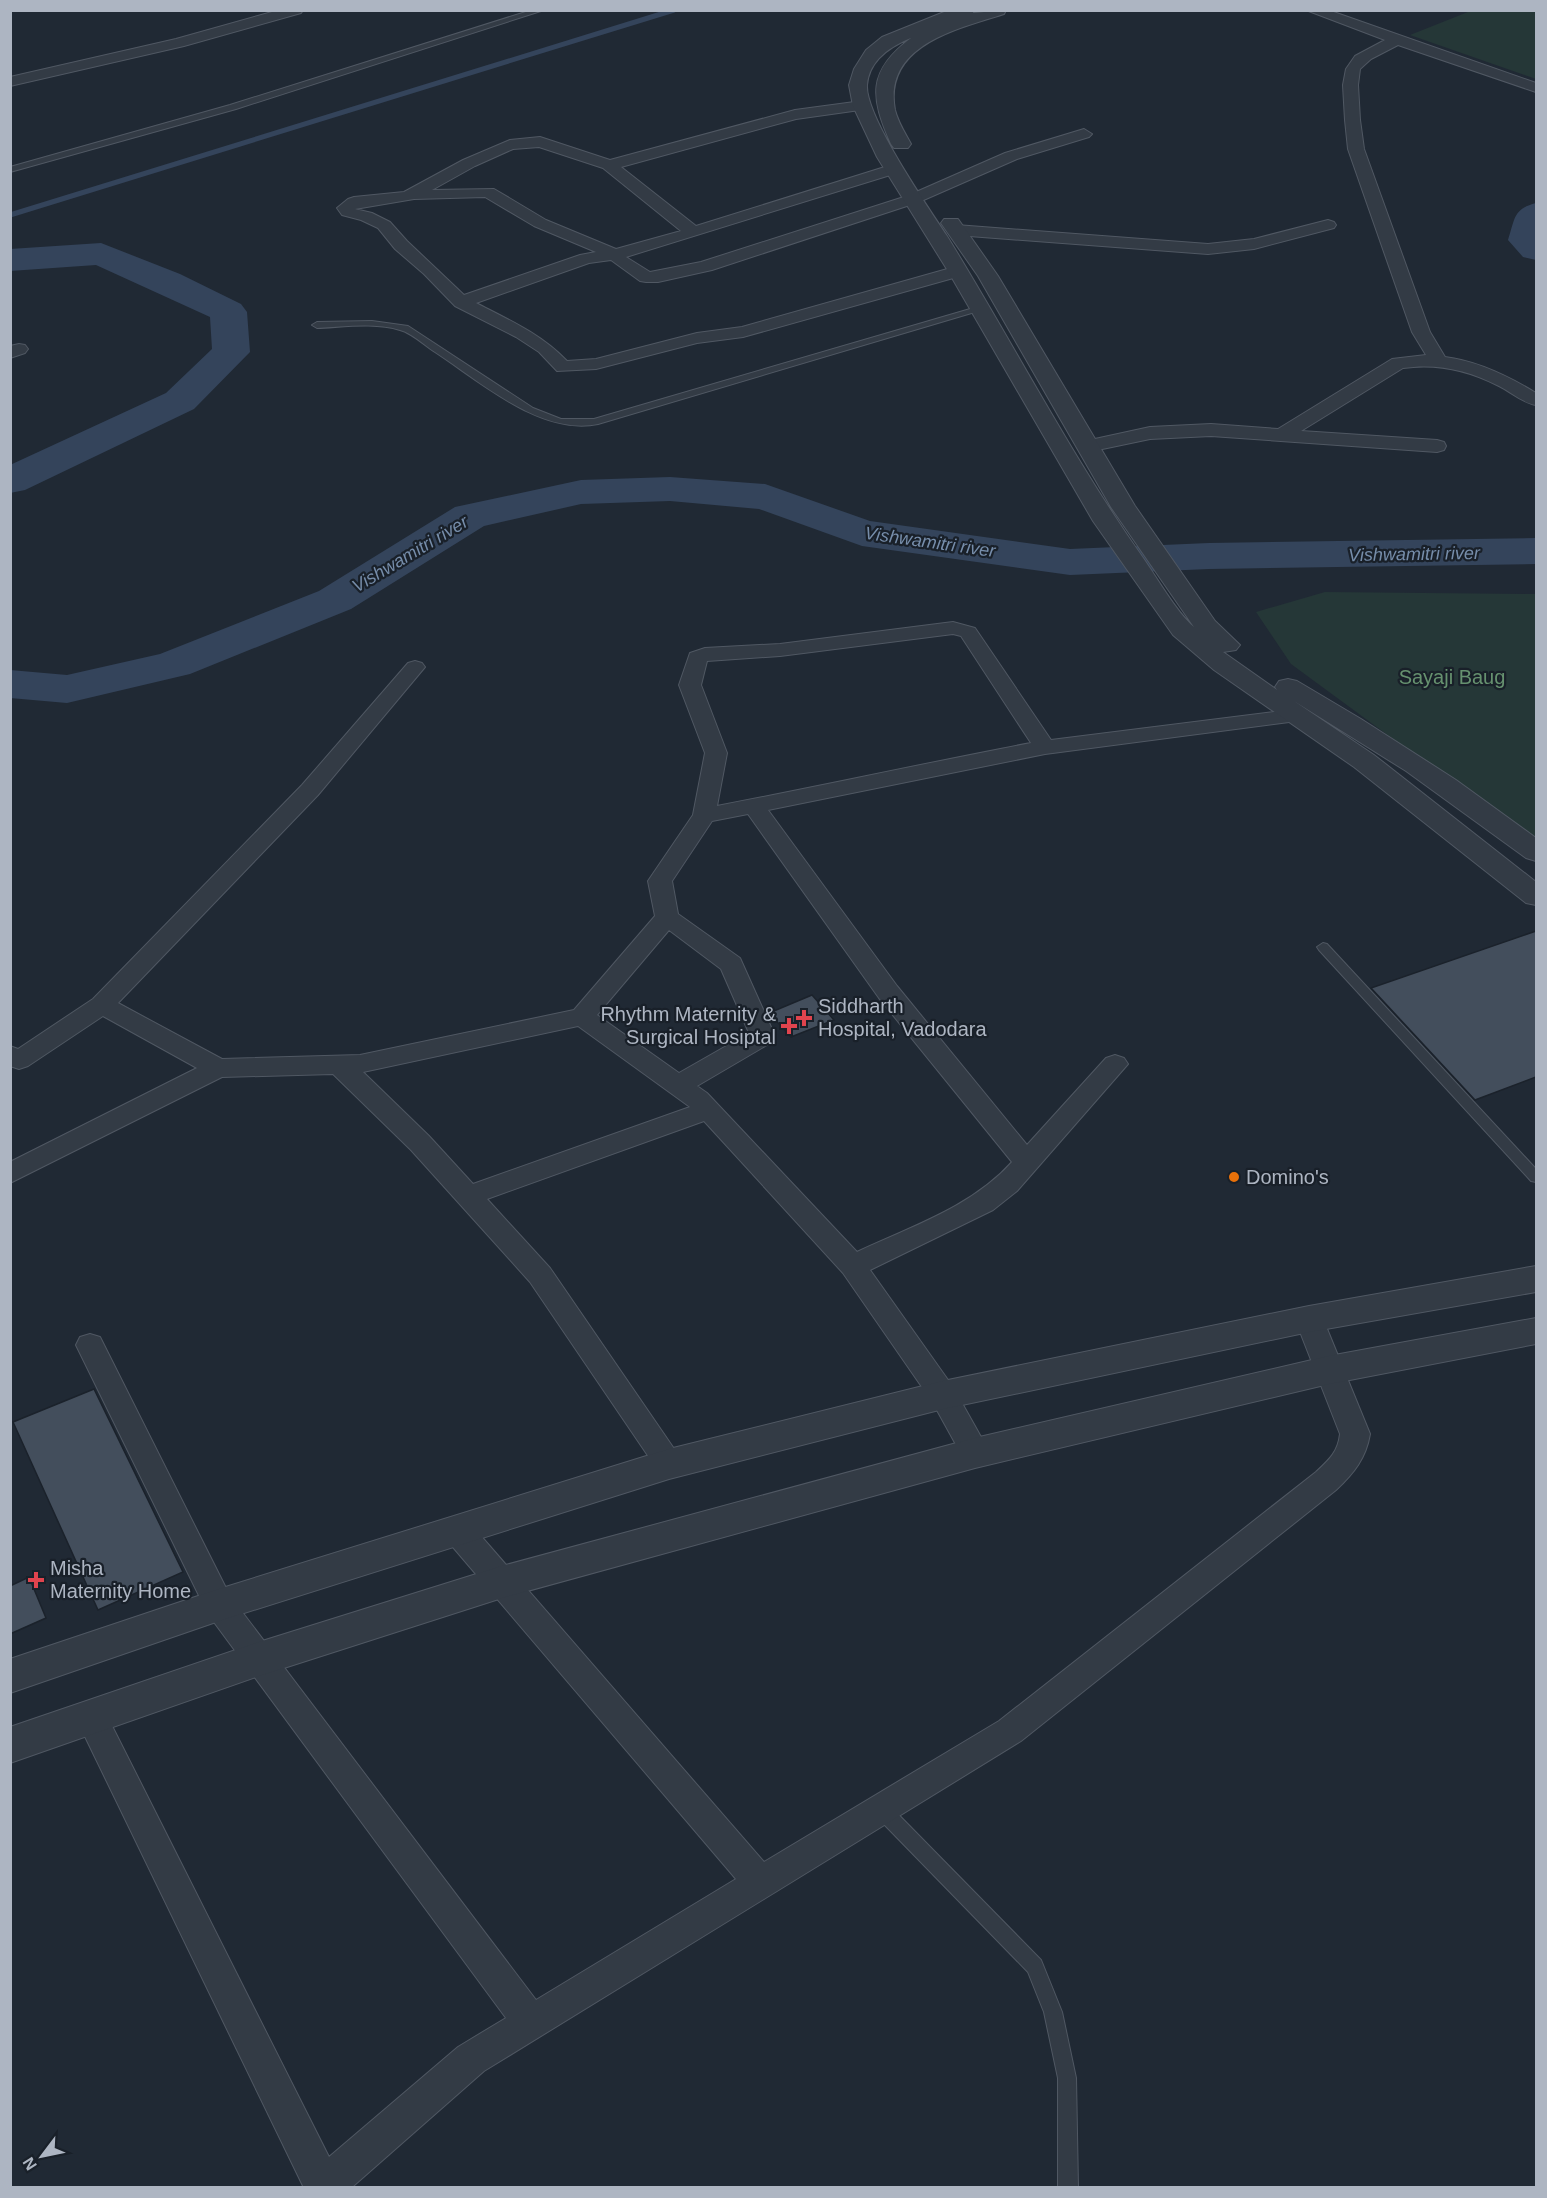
<svg xmlns="http://www.w3.org/2000/svg" width="1547" height="2198" font-family="Arial,sans-serif">
	<rect width="100%" height="100%" fill="#202934"/>
	<path fill="#253737" d="M1473 10 1536 11V79L1410 35Z
		M1325 592 1536 594V844L1291 664 1256 612Z"/>
	<g fill="none" stroke-linecap="round" stroke-linejoin="round">
		<path stroke="#34445b" stroke-width="5" d="M10 215 674 10"/>
		<path fill="#34445b" fill-rule="evenodd" d="M1536 203V260L1523 257 1508 240C1515 219 1513 209 1536 203Z
			M101 243 180 274 241 304 247 312 250 352 194 409 25 490 10 493V465L166 393 212 349 210 317 96 265 10 271V249Z
			M670 477 765 484 870 521 1070 549 1209 543 1536 538V564L1209 569 1070 575 862 546 759 509 670 501 581 504 484 526 351 609 190 674 67 703 10 698V670L67 675 160 654 319 591 455 507 581 480Z"/>
	</g>
	<path fill="#434e5c" stroke="#1b222b" stroke-width="1.5" d="M1536 931V1077L1475 1100 1371 988Z
		M812 995 834 1020 791 1037 769 1013Z
		M94 1389 183 1572 98 1610 13 1422Z
		M29 1577 46 1618 10 1634V1586Z"/>
	<g fill="none" stroke-linecap="round" stroke-linejoin="round">
		<g stroke="#505863" stroke-width="2">
			<path id="service" d="M532 10H544L236 109 10 172V167L230 105Z
				M977 307 985 309 598 424C541 436 481 382 435 352 424 345 412 333 400 330 374 322 343 327 317 328L312 325 317 322 372 321 408 326 533 408 561 419H594Z
				M1323 943 1327 944 1536 1169V1182L1531 1181 1319 950 1317 947Z
				M881 1801 887 1803 1041 1960 1062 2012 1076 2078 1078 2188H1058V2078L1044 2012 1028 1972 875 1815 872 1809 875 1803Z"/>
		</g>
		<g stroke="#505863" stroke-width="2">
			<path id="minor" d="M279 10H303L301 13 184 46 10 86V77L176 39Z
				M1306 10H1328L1536 83V92L1398 45 1371 59 1360 69 1358 85 1360 120 1364 149 1430 332 1445 357C1478 361 1508 376 1536 393V405C1523 403 1511 392 1499 386 1468 370 1437 363 1403 368L1301 431 1437 440 1444 442 1446 446 1444 450 1437 452 1211 436 1150 439 1088 452 1081 450 1079 446 1081 442 1150 427 1211 424 1278 429 1392 359 1426 355 1412 332 1348 149 1345 120 1343 85 1346 69 1355 56 1385 40Z
				M862 101 870 106 867 109 796 119 621 167 696 226 888 166H900L902 169 900 172 626 257 650 272 701 262 907 196 1005 153 1084 129 1092 134 1089 137 1017 159 919 202 712 270 658 282H646L640 281 611 260 589 263 476 303C509 320 541 334 567 361L596 359 697 333 742 327 958 266 966 271 964 275 743 337 697 343 596 369 557 371 539 352 516 337 455 306 424 274 395 249 378 228 361 220 342 215 337 208 348 199 354 197 404 192 463 160 510 140 540 137 610 160 795 110ZM539 147 603 168 681 231 616 249 546 220 494 189 432 190 475 166 513 149ZM485 197 534 226 596 252 580 255 464 295 407 241 390 222 372 213 355 209 414 199Z
				M1328 220 1334 222 1336 225 1334 228 1254 249 1208 254 956 235 948 230 956 225 1208 244 1254 239Z
				M19 344 25 345 28 349 25 353 10 358V346Z
				M953 622 975 628 1051 740 1297 709 1305 710 1308 715 1305 720 1297 721 1045 754 768 810 897 986 1027 1145 1106 1058 1115 1055 1124 1058 1128 1064 1017 1191 993 1210 870 1270 953 1387 990 1453 985 1461 975 1465 965 1461 933 1403 843 1273 704 1121 487 1199 550 1268 679 1456 684 1464 679 1472 669 1476 659 1472 530 1282 411 1150 333 1074 222 1077 10 1183V1162L197 1068 103 1016 28 1066 19 1069 10 1066V1046L18 1049 93 999 302 785 408 663 415 661 422 663 425 667 318 795 118 1003 222 1059 360 1055 574 1010 655 916 648 881 693 815 705 753 679 685 690 653 705 648 780 644ZM953 634 961 636 1031 743C926 763 822 786 717 806L727 753 701 685 707 661 780 656ZM748 814 879 998 1012 1162C972 1207 910 1227 857 1252L707 1093 697 1086 772 1042 775 1036 740 958 678 914 672 881 712 821ZM669 930 721 969 749 1033 679 1073 597 1015ZM578 1026 690 1107 473 1184 429 1136 363 1072Z
				M1309 1308 1319 1311 1323 1319 1370 1434C1366 1458 1354 1473 1336 1490L1021 1741 484 2071 351 2188H304L76 1718 81 1708 92 1704 103 1708 329 2157 458 2047 506 2018 208 1614 76 1345 80 1337 90 1334 100 1337 230 1596 536 2000 736 1879 446 1539 442 1530 446 1521 457 1517 468 1521 764 1862 999 1721 1316 1472C1329 1460 1338 1452 1340 1434L1295 1319 1299 1311Z"/>
		</g>
		<g stroke="#505863" stroke-width="2">
			<path id="tertiary" d="M949 10H974L973 13 1006 10 1004 14C957 29 883 45 895 110 898 122 905 133 911 144L908 148H894L891 144C870 97 867 71 911 38 891 46 869 60 867 85 865 116 928 207 947 236 1013 343 1071 456 1143 558 1157 578 1177 613 1194 627L1111 507 978 276 941 223 944 219H958L998 276 1135 506 1215 621 1240 645 1236 650 1223 652 1277 690 1275 687 1279 681 1288 679 1297 681 1361 719 1456 780 1536 838V861L1526 858 1406 771 1294 701 1374 755 1536 882V905L1526 903 1354 767 1214 670 1173 635 1093 521 948 271 877 157 853 106 849 85 854 69 866 50 882 37Z
				M1536 1266V1292L1309 1332 943 1409 669 1479 219 1621 10 1693V1659L219 1589 669 1449 943 1381 1309 1306Z
				M1536 1318V1344L1329 1384 975 1468 502 1598 259 1676 10 1763V1727L259 1642 502 1566 975 1438 1329 1356Z"/>
		</g>
		<use href="#service" fill="#333b45" fill-rule="evenodd"/>
		<use href="#minor" fill="#333b45" fill-rule="evenodd"/>
		<use href="#tertiary" fill="#333b45" fill-rule="evenodd"/>
	</g>
	<g fill="#e0444e" stroke="#192029" stroke-width="2">
		<path d="M801 1009h6v6h6v6h-6v6h-6v-6h-6v-6h6z"/>
		<path d="M786 1017h6v6h6v6h-6v6h-6v-6h-6v-6h6z"/>
		<path d="M33 1571h6v6h6v6h-6v6h-6v-6h-6v-6h6z"/>
	</g>
	<circle fill="#e8710a" stroke="#192029" stroke-width="2" cx="1234" cy="1177" r="6"/>
	<g text-anchor="middle" stroke-width="4.5" stroke-linejoin="round" paint-order="stroke">
		<g font-size="18" font-style="italic" fill="#768daa" stroke="#192029">
			<text transform="translate(930 542) rotate(8)" y="6">Vishwamitri river</text>
			<text transform="translate(410 554) rotate(-31)" y="6">Vishwamitri river</text>
			<text transform="translate(1414 554) rotate(-1)" y="6">Vishwamitri river</text>
		</g>
		<g font-size="20" fill="#66916f" stroke="#192029">
			<text x="1452" y="684">Sayaji Baug</text>
		</g>
		<g font-size="20" fill="#adb5c2" stroke="#192029" text-anchor="start">
			<text x="818" y="1013">Siddharth<tspan x="818" dy="23">Hospital, Vadodara</tspan></text>
			<text x="776" y="1021" text-anchor="end">Rhythm Maternity &amp;<tspan x="776" dy="23">Surgical Hosiptal</tspan></text>
			<text x="1246" y="1184">Domino's</text>
			<text x="50" y="1575">Misha<tspan x="50" dy="23">Maternity Home</tspan></text>
		</g>
	</g>
	<rect width="1547" height="2198" fill="none" stroke="#adb5c2" stroke-width="24"/>
	<g transform="translate(42 2156) rotate(238)" stroke="#192029" stroke-width="4.5" paint-order="stroke">
	<path d="M0-4.5L10 22L0 15L-10 22Z" fill="#adb5c2"/>
	<text y="-9" font-size="16" font-weight="bold" text-anchor="middle" fill="#adb5c2">N</text>
	</g>
</svg>
